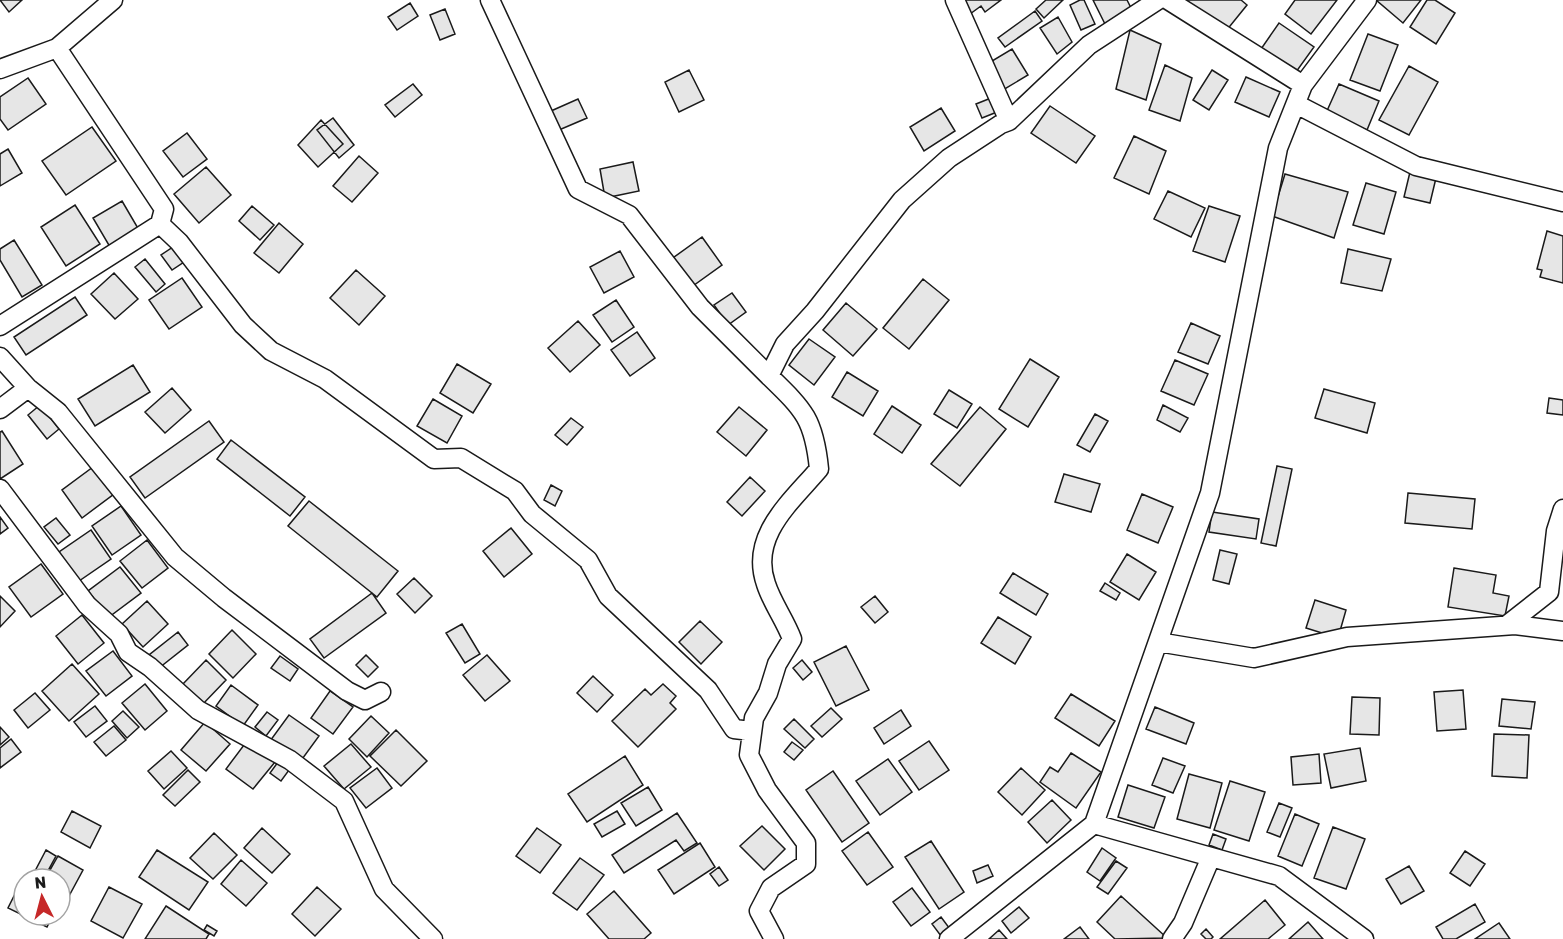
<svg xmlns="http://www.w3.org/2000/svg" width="1563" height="939" font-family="Rubik,sans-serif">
	<rect width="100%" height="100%" fill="#fff"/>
	<path fill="#e6e6e6" stroke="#1a1a1a" stroke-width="1.5" d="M0 0H22L9 12Z
		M960 0H1001L985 12 981 6 970 14Z
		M1046 0H1063L1044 18 1036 9Z
		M1080 0H1084L1095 24 1081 30 1070 5Z
		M1093 0H1127L1132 10 1105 24Z
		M1186 0H1241L1247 5 1226 31Z
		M1295 0H1337L1311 34 1285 14Z
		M1376 0H1421L1403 23Z
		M1427 0H1435L1455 13 1436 44 1410 27Z
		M410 3 418 16 397 30 388 17Z
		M445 9 455 34 440 40 430 15Z
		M1035 11 1042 21 1005 47 998 38Z
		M1058 17 1072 42 1057 54 1040 28Z
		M1279 23 1314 47 1296 72 1261 49Z
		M1130 30 1161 44 1146 100 1116 89Z
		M1368 34 1398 45 1380 91 1350 80Z
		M1012 49 1028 75 1003 90 987 64Z
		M1165 65 1192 78 1180 121 1149 110Z
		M1409 66 1438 82 1409 135 1379 120Z
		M689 70 704 100 679 112 665 82Z
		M1212 70 1228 80 1209 110 1193 100Z
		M1246 77 1280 92 1269 117 1235 102Z
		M28 78 46 104 8 130 0 119V97Z
		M413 84 422 95 395 117 385 105Z
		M1339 84 1379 101 1367 130 1326 113Z
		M991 98 997 112 982 118 976 104Z
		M578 99 587 118 559 130 551 111Z
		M1050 106 1095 136 1076 163 1031 133Z
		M941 108 955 131 924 151 910 127Z
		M333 118 354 145 339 158 317 130Z
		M321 120 343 144 318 167 298 145Z
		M92 127 116 161 66 195 42 161Z
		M187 133 207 159 183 177 163 151Z
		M1134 136 1166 151 1149 194 1114 178Z
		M8 149 22 173 0 186V154Z
		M359 156 378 173 352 202 333 186Z
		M633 162 639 191 605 198 600 169Z
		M206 167 231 195 199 223 174 194Z
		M1410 172 1436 178 1430 203 1404 197Z
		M1285 174 1348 192 1334 238 1272 216Z
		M1366 183 1396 192 1384 234 1353 225Z
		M1168 191 1205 208 1191 237 1154 219Z
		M122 201 139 230 110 247 93 218Z
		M75 205 100 244 66 266 41 227Z
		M252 206 274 225 260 240 239 221Z
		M1209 206 1240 216 1225 262 1193 251Z
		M279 223 303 244 279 273 254 253Z
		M1547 231 1563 236V283L1540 277 1542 270 1537 269Z
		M702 237 722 265 690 288 670 260Z
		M14 240 42 285 22 297 0 260V249Z
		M173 247 184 262 172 270 161 255Z
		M1348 249 1391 259 1382 291 1341 283Z
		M620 251 634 277 604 293 590 267Z
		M145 259 165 284 156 292 135 267Z
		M356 270 385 296 359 325 330 298Z
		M114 273 138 299 115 319 91 294Z
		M182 278 202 307 169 329 149 300Z
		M923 279 949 300 909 349 883 328Z
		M732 293 746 312 728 325 714 305Z
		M75 297 87 315 26 355 14 337Z
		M616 300 634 327 612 342 593 315Z
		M846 303 877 329 853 356 823 330Z
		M578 321 600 345 570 372 548 348Z
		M1191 323 1220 336 1208 364 1178 352Z
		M637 332 655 358 630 376 611 350Z
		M809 339 835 357 814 385 789 365Z
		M1030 359 1059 377 1028 427 999 409Z
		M1175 360 1208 374 1194 405 1161 391Z
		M457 364 491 384 473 413 440 393Z
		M133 365 150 392 95 426 78 399Z
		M847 372 878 391 863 416 832 397Z
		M172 388 191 410 165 433 145 412Z
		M1324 389 1375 403 1367 433 1315 418Z
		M949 390 972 404 957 428 934 414Z
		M1549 398 1563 400V415L1547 413Z
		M433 399 462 416 447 443 417 426Z
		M40 405 59 429 47 439 28 415Z
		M1163 405 1188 418 1180 432 1157 420Z
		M892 406 921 425 902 453 874 434Z
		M739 407 767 430 746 456 717 432Z
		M980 407 1006 429 960 486 931 464Z
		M1095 414 1108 421 1090 452 1077 445Z
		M571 418 583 427 567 445 555 435Z
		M209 421 224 442 145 498 130 477Z
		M2 431 23 464 0 479V432Z
		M231 440 305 497 290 516 217 459Z
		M1277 466 1292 469 1276 546 1261 543Z
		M93 467 114 494 82 518 62 490Z
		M1064 474 1100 484 1091 512 1055 502Z
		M750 477 765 491 742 516 727 502Z
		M551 485 562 491 555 506 544 500Z
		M1408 493 1475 499 1472 529 1405 523Z
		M1142 494 1173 507 1158 543 1127 530Z
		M309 501 398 571 377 597 288 526Z
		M121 506 141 535 112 555 92 526Z
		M1212 512 1259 519 1256 539 1209 532Z
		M0 517 8 528 0 534Z
		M56 518 70 535 58 544 44 527Z
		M511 528 532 554 504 577 483 551Z
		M91 530 111 559 79 581 59 552Z
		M147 540 168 568 142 588 120 561Z
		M1220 550 1237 554 1229 584 1213 580Z
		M1127 554 1156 572 1139 600 1110 582Z
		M41 564 63 594 31 617 9 587Z
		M120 567 141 593 109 617 88 591Z
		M1454 568 1496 575 1493 593 1509 596 1505 616 1448 607Z
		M1013 573 1048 594 1036 615 1000 593Z
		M414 578 432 596 415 613 397 594Z
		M1105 583 1120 593 1116 600 1100 591Z
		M372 593 386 613 324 658 310 639Z
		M0 596 15 611 0 627Z
		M875 596 888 612 875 623 861 607Z
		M1315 600 1346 610 1338 638 1306 628Z
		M147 601 168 624 143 647 122 624Z
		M82 615 104 643 78 664 56 636Z
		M998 617 1031 637 1015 664 981 643Z
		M700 621 722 642 701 664 679 642Z
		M462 624 480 654 465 663 446 633Z
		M232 630 256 654 233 678 209 654Z
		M178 632 188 645 159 668 149 655Z
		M846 646 869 690 836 706 814 662Z
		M113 651 132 676 106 696 86 671Z
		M366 655 378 667 368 677 356 665Z
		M487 655 510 681 485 701 463 675Z
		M280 656 298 669 290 681 271 668Z
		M206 660 226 680 202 705 182 685Z
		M802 660 812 672 803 680 793 668Z
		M72 664 99 694 69 721 42 691Z
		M593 676 613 695 597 712 577 693Z
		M145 684 167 711 145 730 122 703Z
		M663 684 676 696 670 703 676 709 638 747 612 721 645 689 651 695Z
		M231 685 258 705 243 726 216 706Z
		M1463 690 1466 729 1437 731 1434 692Z
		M330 691 353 707 333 734 311 718Z
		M35 693 50 710 28 728 14 710Z
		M1071 694 1115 721 1099 746 1055 718Z
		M1352 697 1380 698 1379 735 1350 734Z
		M1502 699 1535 702 1531 729 1499 726Z
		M95 706 107 721 86 737 74 722Z
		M1155 707 1194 723 1186 744 1146 729Z
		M831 708 842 719 822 737 811 726Z
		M901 710 911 726 884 744 874 728Z
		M123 711 139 727 127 738 112 721Z
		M267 712 278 720 266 736 255 727Z
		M289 715 319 736 300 762 270 741Z
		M371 716 389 733 367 757 349 739Z
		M794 719 814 739 805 748 784 729Z
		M205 722 230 744 206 771 181 750Z
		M114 726 126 740 106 756 94 742Z
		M0 727 9 737 0 745Z
		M396 730 427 761 401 786 370 756Z
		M1494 734 1529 735 1527 778 1492 776Z
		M11 739 21 752 0 768V748Z
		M247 741 275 762 253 789 226 769Z
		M929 741 949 770 919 790 899 761Z
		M792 742 803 750 794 760 784 752Z
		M351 744 371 767 344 789 324 766Z
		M1360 748 1366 781 1331 788 1324 754Z
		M171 751 187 768 164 789 148 771Z
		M1071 753 1101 772 1076 808 1040 782 1050 767 1058 772Z
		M1319 754 1321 783 1293 785 1291 757Z
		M625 756 643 785 587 822 568 794Z
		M281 758 292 766 281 781 270 773Z
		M1163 758 1185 766 1173 793 1152 785Z
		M888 759 912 792 880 815 856 781Z
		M377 768 392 788 366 808 350 788Z
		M1021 768 1045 790 1022 815 998 792Z
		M188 770 200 782 175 806 163 795Z
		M833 771 869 823 842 842 806 790Z
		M1189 774 1222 783 1210 828 1177 819Z
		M1230 781 1265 792 1249 841 1214 830Z
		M1128 785 1165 797 1154 828 1118 817Z
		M648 787 662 810 636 826 621 803Z
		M1052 800 1071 820 1047 843 1028 822Z
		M1279 803 1292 808 1280 837 1267 832Z
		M72 811 101 826 90 848 61 832Z
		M617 811 625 824 602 837 594 824Z
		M677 813 697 843 684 851 676 840 624 873 612 855Z
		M1295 814 1319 824 1302 866 1278 856Z
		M762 826 785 849 764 870 740 846Z
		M1333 827 1365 839 1346 889 1314 878Z
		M262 828 290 854 272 873 244 848Z
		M537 828 561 845 540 873 516 856Z
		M868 832 893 867 867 885 842 851Z
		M214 833 237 855 213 879 190 858Z
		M1213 834 1226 839 1222 850 1209 845Z
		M931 841 964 892 939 909 905 857Z
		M700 843 715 867 674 894 658 870Z
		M1102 848 1116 858 1100 881 1087 872Z
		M46 850 56 856 44 878 34 873Z
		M157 850 208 882 189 910 139 877Z
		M1465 851 1485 864 1470 886 1450 873Z
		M58 856 83 870 69 896 60 891V879H45Z
		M580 858 604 875 577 910 553 893Z
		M241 860 267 883 246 906 221 884Z
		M1116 861 1127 868 1108 894 1097 887Z
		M988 865 993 876 977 883 973 871Z
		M1409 866 1424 891 1401 904 1386 879Z
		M719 867 728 880 719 886 710 874Z
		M22 880 24 915H53L47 927 8 908Z
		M109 887 142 904 123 938 91 921Z
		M317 887 341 909 315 936 292 914Z
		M912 888 930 912 911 926 893 902Z
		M614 891 651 933 644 939H609L587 914Z
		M1121 896 1167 938 1115 939 1097 922Z
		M1265 900 1285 925 1268 939H1220Z
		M1475 904 1485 922 1456 939H1443L1436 927Z
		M166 906 209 934 206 939H145Z
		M1019 907 1029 918 1011 933 1002 921Z
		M941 917 950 929 941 936 932 924Z
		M1308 922 1323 939H1289Z
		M1499 923 1510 939H1475Z
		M207 925 217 931 214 936 204 930Z
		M1080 927 1089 939H1064Z
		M1206 929 1213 937 1211 939H1206L1201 934Z
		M999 930 1007 939H989Z"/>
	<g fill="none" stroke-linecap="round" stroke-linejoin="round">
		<g stroke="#1a1a1a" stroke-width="21">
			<path id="minor" d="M490 0 578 189 629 215 700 307 769 376
				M955 0 1009 121
				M1168 0 1303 85
				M0 69 57 48 113 0
				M1296 104 1416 166 1563 202
				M160 224 179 242 243 325 271 351 325 379 434 459 461 458 515 491 532 514 588 560 608 596 708 690 734 729 751 731
				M0 326 160 224 164 209 57 48
				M0 357 28 388 0 409
				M28 388 58 412 175 557 224 598 347 691 365 700 381 692
				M0 489 87 605 119 634 128 652 150 667 198 710 290 760 344 801 384 889 433 939
				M1507 625 1549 592 1556 531 1563 509
				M1158 642 1254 658 1347 637 1515 625 1563 631
				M1094 824 1210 493 1278 148 1303 85 1367 0
				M774 939 759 911 771 888 806 864V843L767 790 749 755 754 718 768 693 777 664 792 639C785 620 772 603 766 584 749 536 791 502 819 469 814 419 804 410 769 376L785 344 815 311 902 200 949 158 1001 124 1009 121 1089 45 1158 0
				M949 939 1094 824 1279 876 1364 939
				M1172 939 1183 923 1211 857"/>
		</g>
		<use href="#minor" stroke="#fff" stroke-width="18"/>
	</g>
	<g transform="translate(42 897) rotate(354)"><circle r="28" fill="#ffffff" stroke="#a3a3a3" stroke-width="1.5"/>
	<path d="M0-4.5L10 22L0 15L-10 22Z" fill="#c62828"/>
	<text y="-9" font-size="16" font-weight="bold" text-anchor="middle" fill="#1a1a1a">N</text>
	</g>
</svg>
